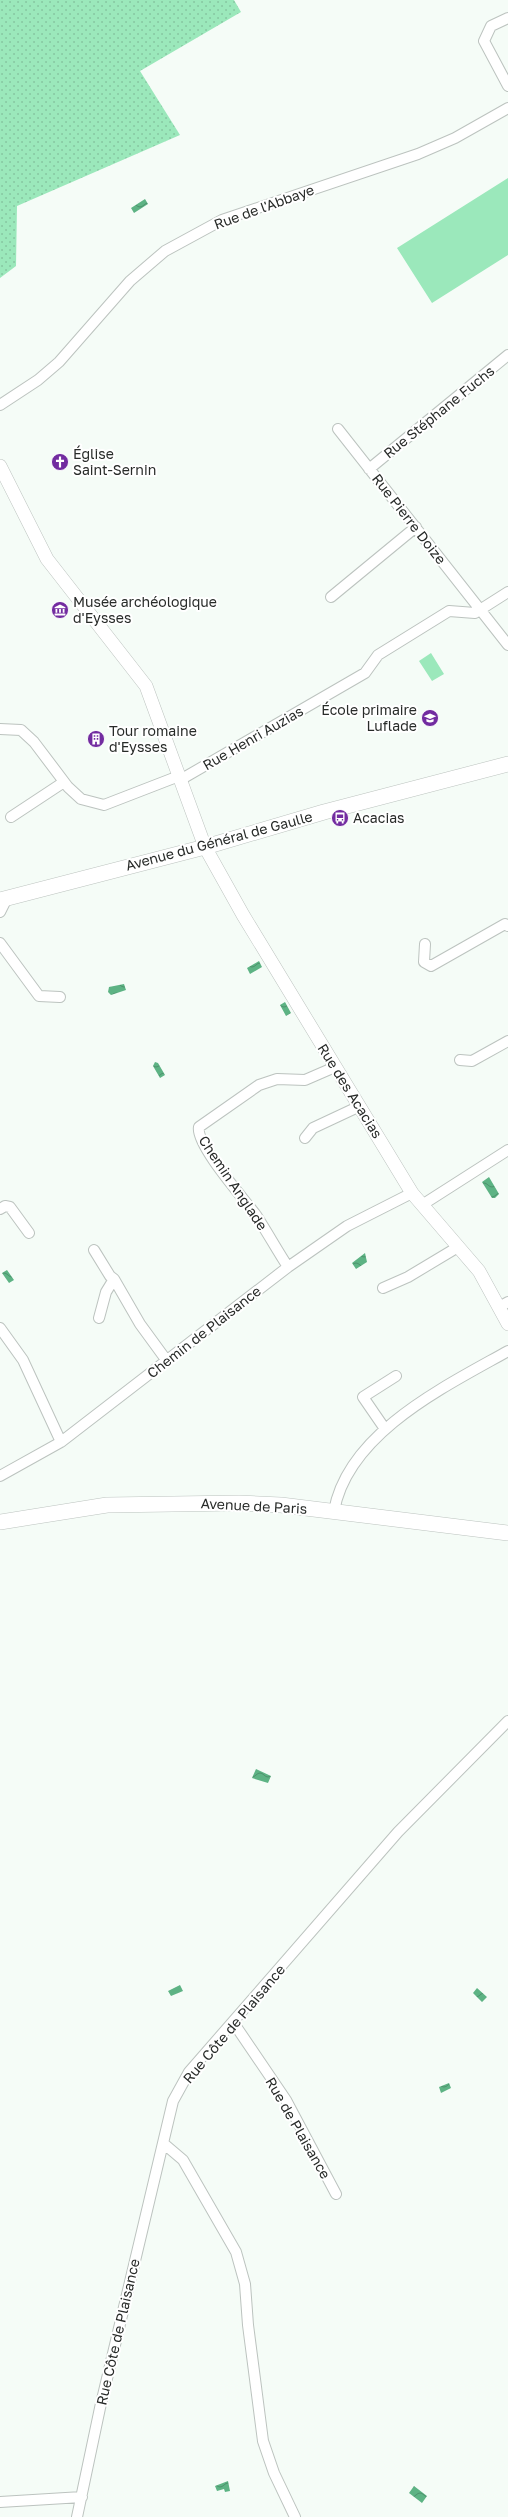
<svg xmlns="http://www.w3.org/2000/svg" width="508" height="2517" font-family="'Golos Text',sans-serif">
	<defs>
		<pattern id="grass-dots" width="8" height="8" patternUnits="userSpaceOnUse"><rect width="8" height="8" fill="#9be8bb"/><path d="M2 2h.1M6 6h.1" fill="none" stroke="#86c7a1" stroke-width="1.8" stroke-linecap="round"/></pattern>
		<pattern id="water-waves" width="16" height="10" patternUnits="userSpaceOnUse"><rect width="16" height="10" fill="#5db384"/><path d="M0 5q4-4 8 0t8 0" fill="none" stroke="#4d926c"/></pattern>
	</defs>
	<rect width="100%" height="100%" fill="#f5fcf7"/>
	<path fill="url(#grass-dots)" d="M0 0H234L241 12 140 71 180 135 17 206 16 266 0 278Z"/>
	<path fill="#9be8bb" d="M508 178V255L432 303 397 248Z
		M431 653 444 674 432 681 419 661Z"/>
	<path fill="url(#water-waves)" d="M145 199 148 204 134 213 131 208Z
		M259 961 262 967 250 974 247 968Z
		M124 984 126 990 111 995 108 992 109 987Z
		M285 1002 291 1013 286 1016 280 1005Z
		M155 1062 158 1063 165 1075 160 1078 153 1066Z
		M489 1177 499 1194 495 1198H492L482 1182Z
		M365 1253 367 1262 356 1269 352 1263Z
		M7 1270 14 1280 9 1283 2 1273Z
		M256 1769 271 1776 268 1783 252 1778Z
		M180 1985 183 1991 171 1996 168 1991Z
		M477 1988 487 1997 482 2002 473 1993Z
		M449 2083 451 2088 441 2093 439 2087Z
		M228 2481 230 2491 225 2492 224 2489 217 2491 215 2486Z
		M414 2486 427 2496 422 2503 409 2493Z"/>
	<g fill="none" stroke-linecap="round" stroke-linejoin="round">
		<g stroke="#bcc3bf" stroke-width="12">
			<path id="minor" d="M508 18 491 26 484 41 508 86
				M0 405 38 380 59 362 130 281 165 251 222 220 418 154 455 138 508 108
				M338 429 508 645
				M369 469 508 355
				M331 597 416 527
				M0 729 21 730 34 742 68 787 81 799 104 805 179 776
				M180 780 365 673 378 655 449 611 475 613 508 592
				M11 817 64 782
				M0 912 7 898
				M0 943 39 996 60 997
				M425 944 424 962 431 966 505 924 508 926
				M460 1060 472 1061 508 1041
				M305 1138 313 1128 360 1106
				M422 1205 508 1150
				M0 1209 5 1206 10 1207 29 1233
				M94 1250 110 1276 114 1279
				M288 1267C277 1250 267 1232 256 1215 244 1199 195 1144 199 1127L259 1085 277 1079 305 1080 335 1067
				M383 1288 408 1277 458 1247
				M499 1307 508 1302
				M99 1318 106 1292 114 1279 140 1324 167 1361
				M0 1328 23 1360 61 1442
				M385 1429 363 1397 396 1376
				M0 1476 61 1442 288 1267 347 1226 412 1193
				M334 1511C348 1433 444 1387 508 1351
				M233 2022 286 2100 336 2194
				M163 2143 183 2160 236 2252 245 2284 248 2325 263 2441 274 2473 295 2517
				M0 2502 82 2497
				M77 2517 100 2408 173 2101 189 2072 398 1832 508 1721"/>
		</g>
		<g stroke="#bcc3bf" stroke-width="14">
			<path id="tertiary" d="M0 466 47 559 146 686 205 847 243 915 412 1193 479 1271 508 1324"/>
		</g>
		<g stroke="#bcc3bf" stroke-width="16">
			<path id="secondary" d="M0 900 205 847 324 812 508 764
				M0 1522 107 1505 239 1503 281 1505 508 1533"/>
		</g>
		<use href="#minor" stroke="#fff" stroke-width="10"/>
		<use href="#tertiary" stroke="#fff" stroke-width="13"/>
		<use href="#secondary" stroke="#fff" stroke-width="15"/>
	</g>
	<defs>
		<g id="church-disc" transform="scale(0.9)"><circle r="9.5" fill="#722ca0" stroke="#fff"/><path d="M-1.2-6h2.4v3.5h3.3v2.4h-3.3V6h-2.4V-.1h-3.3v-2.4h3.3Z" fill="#fff"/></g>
		<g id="museum-disc" transform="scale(0.9)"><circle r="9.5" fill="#722ca0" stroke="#fff"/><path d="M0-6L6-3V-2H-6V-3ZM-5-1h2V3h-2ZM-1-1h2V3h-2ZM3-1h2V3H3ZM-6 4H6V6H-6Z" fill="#fff"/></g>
		<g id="school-disc" transform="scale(0.9)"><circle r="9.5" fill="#722ca0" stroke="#fff"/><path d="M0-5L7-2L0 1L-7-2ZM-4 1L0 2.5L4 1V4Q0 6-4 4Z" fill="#fff"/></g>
		<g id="building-disc" transform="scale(0.9)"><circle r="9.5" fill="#722ca0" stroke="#fff"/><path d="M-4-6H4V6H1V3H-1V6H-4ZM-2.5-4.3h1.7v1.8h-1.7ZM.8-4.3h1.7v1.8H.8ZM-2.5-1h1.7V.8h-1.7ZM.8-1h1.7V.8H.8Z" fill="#fff"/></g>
		<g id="bus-disc" transform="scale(0.9)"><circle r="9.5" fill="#722ca0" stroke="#fff"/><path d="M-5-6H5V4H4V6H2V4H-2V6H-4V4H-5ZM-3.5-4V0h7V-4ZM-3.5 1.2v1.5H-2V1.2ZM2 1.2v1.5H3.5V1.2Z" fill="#fff"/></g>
	</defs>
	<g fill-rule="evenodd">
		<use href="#church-disc" x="60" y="462"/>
		<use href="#museum-disc" x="60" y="610"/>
		<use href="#school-disc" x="430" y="718"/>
		<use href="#building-disc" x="96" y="739"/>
		<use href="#bus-disc" x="340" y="818"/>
	</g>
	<g text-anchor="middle" stroke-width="4" stroke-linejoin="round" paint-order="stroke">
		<g font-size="14" fill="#282b29" stroke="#fff">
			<text transform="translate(264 207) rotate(-20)" y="5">Rue de l'Abbaye</text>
			<text transform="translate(439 412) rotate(-39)" y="5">Rue Stéphane Fuchs</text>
			<text transform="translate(409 519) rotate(52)" y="5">Rue Pierre Doize</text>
			<text transform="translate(253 738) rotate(-30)" y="5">Rue Henri Auzias</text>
			<text transform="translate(219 841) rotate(-15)" y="5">Avenue du Général de Gaulle</text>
			<text transform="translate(350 1091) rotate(58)" y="5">Rue des Acacias</text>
			<text transform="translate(233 1183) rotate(56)" y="5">Chemin Anglade</text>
			<text transform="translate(204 1332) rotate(-38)" y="5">Chemin de Plaisance</text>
			<text transform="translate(254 1506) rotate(3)" y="5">Avenue de Paris</text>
			<text transform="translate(234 2024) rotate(-50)" y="5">Rue Côte de Plaisance</text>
			<text transform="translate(298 2128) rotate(60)" y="5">Rue de Plaisance</text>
			<text transform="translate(118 2332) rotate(-77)" y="5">Rue Côte de Plaisance</text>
		</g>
		<g font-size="14" fill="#282b29" stroke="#fff" text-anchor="start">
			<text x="73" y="459">Église<tspan x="73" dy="16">Saint-Sernin</tspan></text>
			<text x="73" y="607">Musée archéologique<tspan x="73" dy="16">d'Eysses</tspan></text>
			<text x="417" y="715" text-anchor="end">École primaire<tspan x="417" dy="16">Luflade</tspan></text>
			<text x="109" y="736">Tour romaine<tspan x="109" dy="16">d'Eysses</tspan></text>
			<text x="353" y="823">Acacias</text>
		</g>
	</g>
</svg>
